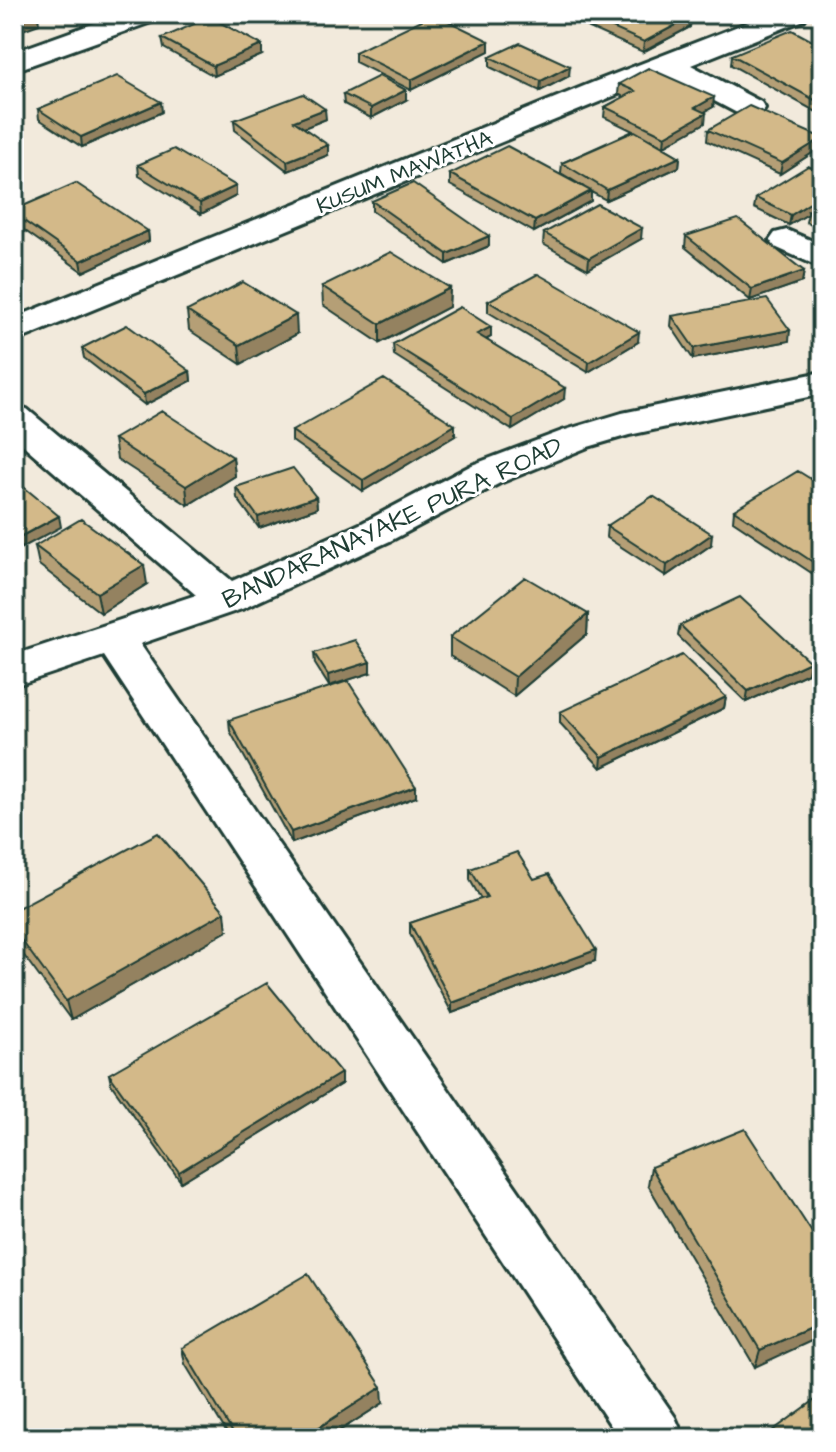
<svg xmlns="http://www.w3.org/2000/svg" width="836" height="1452" font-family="'Architects Daughter',sans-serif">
	<rect width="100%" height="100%" fill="#f2eadc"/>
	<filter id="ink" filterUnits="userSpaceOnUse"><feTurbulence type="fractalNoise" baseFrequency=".0125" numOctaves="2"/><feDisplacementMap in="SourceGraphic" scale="16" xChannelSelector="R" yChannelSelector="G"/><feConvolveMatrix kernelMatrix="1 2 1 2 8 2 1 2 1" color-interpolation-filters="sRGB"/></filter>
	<g filter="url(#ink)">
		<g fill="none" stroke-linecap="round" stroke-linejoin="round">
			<g stroke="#1f3d34" stroke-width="6">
				<path id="street" d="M120 14H161L157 20 14 71V52Z
					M769 14H808L804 20 691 65 761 102 765 108 761 114 750 117 739 114 665 75 14 342V318L594 82Z
					M787 230 822 245V268L775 247 770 240 775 233Z
					M822 372V394L629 435 588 447 500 483 390 541 242 609 140 644 675 1417 684 1438H619L104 656 14 686V655L196 595 14 437V405L27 409 232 581 362 523 472 465 562 431 622 413Z"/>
			</g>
			<use href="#street" fill="#fff" fill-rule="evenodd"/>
		</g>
		<path fill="#b59f76" stroke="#1f3d34" stroke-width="2" d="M298 14H325L313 20Z
			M558 14H684L691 17 690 27 643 52Z
			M162 38 262 55 214 76 164 48Z
			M489 41V51L411 90 355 62V52Z
			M822 46V115L731 65 732 55Z
			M490 57 569 76 540 91 490 67Z
			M619 84 713 107 704 112 705 123 664 146 650 139 680 157 679 167 606 200 591 192V201L534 232 450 185V174L584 187 561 173 562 163 633 131 604 117 605 107 624 97 618 94Z
			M343 94 406 100 371 118 344 104Z
			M38 109 162 112 82 147 39 119Z
			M326 119 303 128 328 155 288 171 235 130 234 120Z
			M708 130 820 148 780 174 707 141Z
			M138 165 236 196 201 214 139 176Z
			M756 198 822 205V231L806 222 808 214 789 225 754 208Z
			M372 201 489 236V246L447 264 372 211Z
			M14 210 148 231 149 241 83 272 14 223Z
			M544 233 641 239 588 269 543 244Z
			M686 236 804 271 802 282 750 300 685 247Z
			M322 286 450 288 449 307 380 343 323 305Z
			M488 301 638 342 588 372 488 312Z
			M187 311 297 334 241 364 189 330Z
			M672 316 789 341 693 359 671 326Z
			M491 337 486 340 564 399 512 430 394 355 393 344Z
			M82 348 190 371 191 381 145 405 84 358Z
			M292 431 455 436 363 491 292 441Z
			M114 439 233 457 235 476 188 505 117 459Z
			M822 486V580L733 521 734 510Z
			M236 487 316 497 317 508 259 528 237 498Z
			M607 526 711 545 666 576 606 537Z
			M35 546 147 584 101 613 39 565Z
			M588 614 587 634 514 696 450 656V637Z
			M680 625 810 662 808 673 746 702 678 636Z
			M314 653 370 673 329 686 315 664Z
			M726 697 724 708 601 768 560 723V712Z
			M229 720 416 797 292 843 230 731Z
			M470 869 534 879 595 961 452 1013 410 934V923L481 899 470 880Z
			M14 910 227 931 71 1020 14 942Z
			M109 1074 341 1084 181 1182 111 1084Z
			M651 1167 822 1248 755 1367 648 1185Z
			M182 1348 383 1403 328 1438H230L185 1364Z"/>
		<path fill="#948260" stroke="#1f3d34" stroke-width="2" d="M38 14 39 24 14 33V22Z
			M313 14H325L313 20Z
			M691 17 690 27 643 52 644 42Z
			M489 41V51L411 90V80Z
			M262 45V55L214 76 213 66Z
			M570 66 569 76 540 91 541 81Z
			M406 90V100L371 118V108Z
			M714 97 713 107 694 118 695 108Z
			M161 102 162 112 82 147 81 137Z
			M325 109 326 119 294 132V121Z
			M706 113 705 123 664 146 665 136Z
			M822 138 820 148 780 174 782 163Z
			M328 145V155L288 171 287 161Z
			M680 157 679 167 606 200 607 190Z
			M236 186V196L201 214 200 203Z
			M591 191V201L534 232 535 221Z
			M822 195V205L808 211V214L789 225 791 215Z
			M642 228 641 239 588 269 589 258Z
			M148 231 149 241 83 272 81 261Z
			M489 236V246L447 264V254Z
			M804 271 802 282 750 300 752 289Z
			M450 288 449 307 380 343V324Z
			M296 315 297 334 241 364 239 345Z
			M491 327V337L476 345 477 334Z
			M790 330 789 341 693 359 694 348Z
			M639 332 638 342 588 372 589 362Z
			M190 371 191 381 145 405 144 394Z
			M565 388 564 399 512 430 513 419Z
			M455 425V436L363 491V480Z
			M233 457 235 476 188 505 186 486Z
			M316 497 317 508 259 528 258 517Z
			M59 516 61 527 14 552V540Z
			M712 534 711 545 666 576 667 565Z
			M144 565 147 584 101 613 97 593Z
			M588 614 587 634 514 696 515 677Z
			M370 662V673L329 686 328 675Z
			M810 662 808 673 746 702 748 691Z
			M726 697 724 708 601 768 602 757Z
			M416 787V797L292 843 291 832Z
			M225 912 227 931 71 1020 66 1001Z
			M596 950 595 961 452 1013V1003Z
			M341 1073V1084L181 1182 179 1172Z
			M822 1323V1336L755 1367 760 1350Z
			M382 1387 383 1403 328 1438H302Z"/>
		<path fill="#d3b989" stroke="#1f3d34" stroke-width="2" d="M14 14H37L14 22Z
			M434 14 489 41 411 80 355 52Z
			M581 14H684L691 17 644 42Z
			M210 17 262 45 213 66 162 38Z
			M792 30 822 46V104L732 55Z
			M520 43 570 66 541 81 490 57Z
			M648 68 714 97 695 108 706 113 665 136 605 107 635 91 619 84Z
			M117 76 161 102 81 137 38 109Z
			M379 76 406 90 371 108 343 94Z
			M303 94 325 109 294 121 328 145 287 161 234 120Z
			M749 106 822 138 782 163 708 130Z
			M635 131 680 157 607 190 562 163Z
			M507 146 591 191 535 221 450 174Z
			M174 149 236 186 200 203 138 165Z
			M808 166 822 172V195L791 215 756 198Z
			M76 183 148 231 81 261 14 214V210Z
			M413 183 489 236 447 254 372 201Z
			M597 204 642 228 589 258 544 233Z
			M822 205V220L808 211Z
			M738 219 804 271 752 289 686 236Z
			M391 252 450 288 380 324 322 286Z
			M538 274 639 332 589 362 488 301Z
			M243 282 296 315 239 345 187 311Z
			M767 299 790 330 694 348 672 316Z
			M460 307 491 327 477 334 565 388 513 419 393 344Z
			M127 325 190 371 144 394 82 348Z
			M384 379 455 425 363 480 292 431Z
			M162 411 233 457 186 486 114 439Z
			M293 468 316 497 258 517 236 487Z
			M798 471 822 486V568L734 510Z
			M14 479 59 516 14 540Z
			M653 496 712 534 667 565 607 526Z
			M81 519 144 565 97 593 35 546Z
			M525 577 588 614 515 677 450 637Z
			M740 597 810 662 748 691 680 625Z
			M355 640 370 662 328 675 314 653Z
			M682 655 726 697 602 757 560 712Z
			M348 681 416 787 291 832 229 720Z
			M158 833 225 912 66 1001 14 930V910Z
			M517 852 534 879 549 874 596 950 452 1003 410 923 487 897 470 869Z
			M267 983 341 1073 179 1172 109 1074Z
			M745 1129 822 1248V1323L760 1350 651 1167Z
			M308 1274 382 1387 302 1438H236L182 1348Z
			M822 1395V1438H771L768 1434Z"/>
	</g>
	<g text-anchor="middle" stroke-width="6" stroke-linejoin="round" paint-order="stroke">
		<g font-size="22" fill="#1f3d34" stroke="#fff">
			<text transform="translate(404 171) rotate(-22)" y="8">KUSUM MAWATHA</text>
		</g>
		<g font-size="26" fill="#1f3d34" stroke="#fff">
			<text transform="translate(392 522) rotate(-25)" y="9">BANDARANAYAKE PURA ROAD</text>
		</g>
	</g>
	<rect width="836" height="1452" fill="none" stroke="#fff" stroke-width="48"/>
	<rect x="24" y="24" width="788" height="1404" fill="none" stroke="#1f3d34" stroke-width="3" filter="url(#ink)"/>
</svg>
